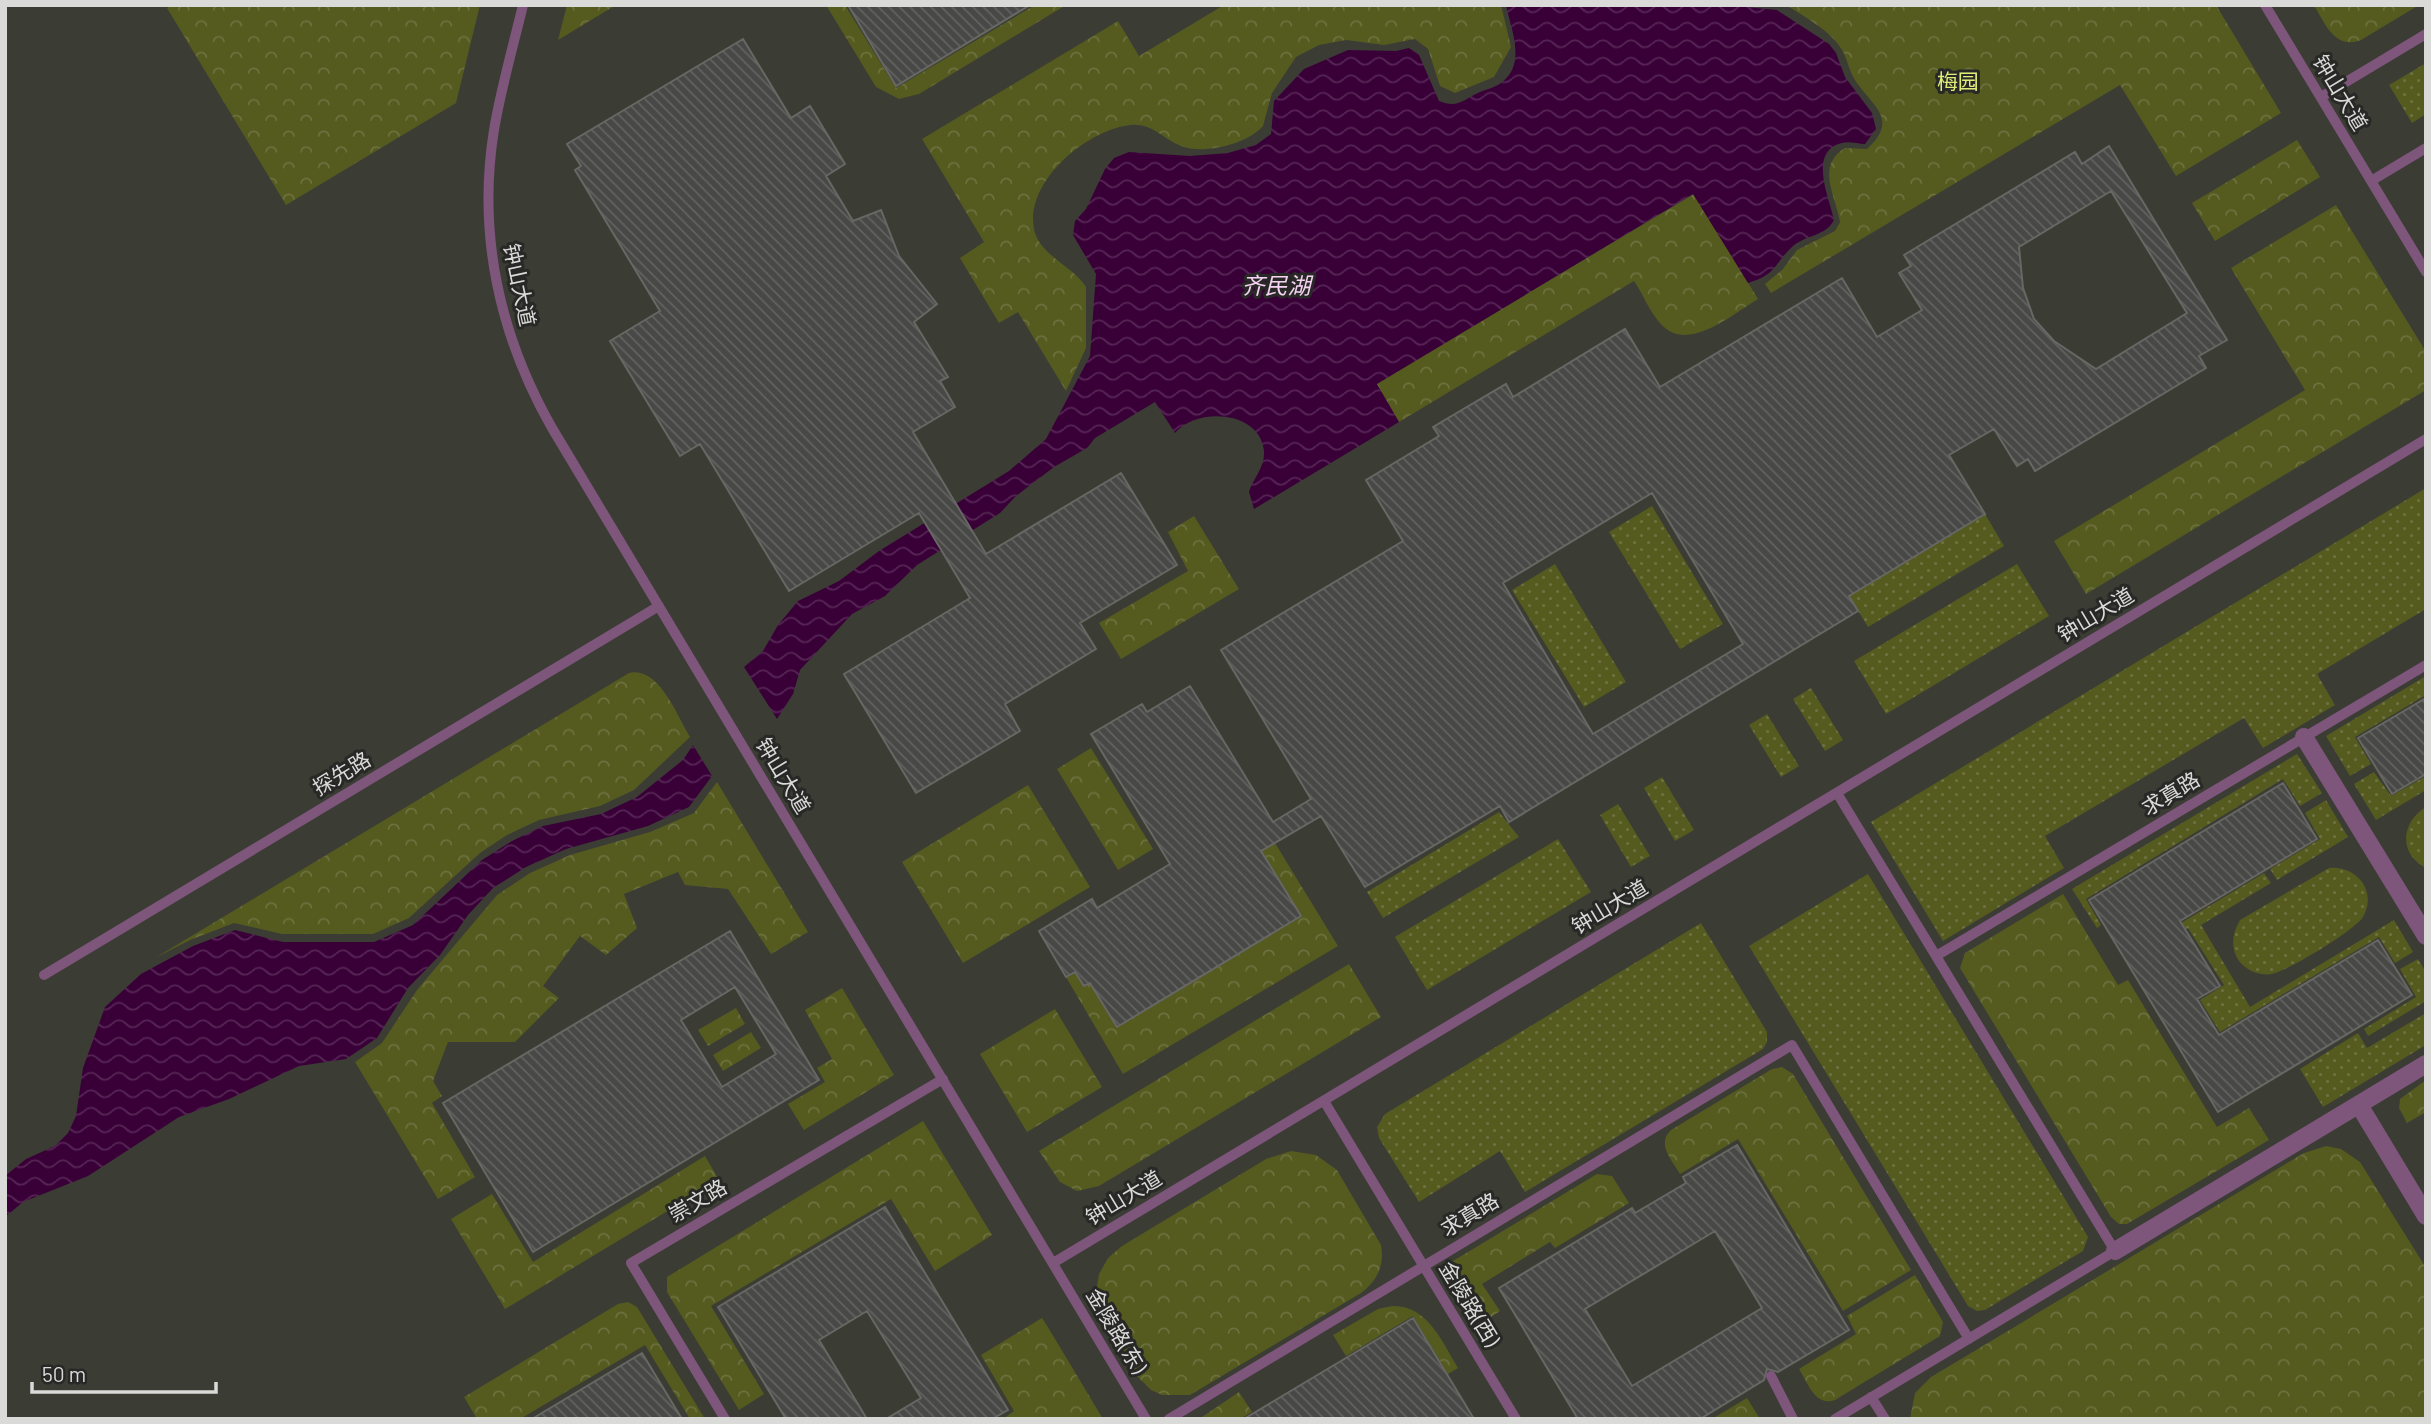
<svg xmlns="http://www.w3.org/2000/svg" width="2431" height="1424" font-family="Barlow,'Noto Sans SC',sans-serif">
	<defs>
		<pattern id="grass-dots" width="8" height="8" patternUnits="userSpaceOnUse" patternTransform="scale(1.75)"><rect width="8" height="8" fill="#555a1f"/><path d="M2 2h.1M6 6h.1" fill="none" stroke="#6d713f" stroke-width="1.8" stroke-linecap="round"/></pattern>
		<pattern id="forest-crowns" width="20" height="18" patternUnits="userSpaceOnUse" patternTransform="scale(1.75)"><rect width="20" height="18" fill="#555a1f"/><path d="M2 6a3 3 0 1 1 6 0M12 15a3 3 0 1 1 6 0" fill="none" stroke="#6d713f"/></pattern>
		<pattern id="water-waves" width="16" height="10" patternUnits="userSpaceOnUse" patternTransform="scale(1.75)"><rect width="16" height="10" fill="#390038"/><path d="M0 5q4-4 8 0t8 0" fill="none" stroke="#552554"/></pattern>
		<pattern id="building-back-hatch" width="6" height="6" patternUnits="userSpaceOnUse" patternTransform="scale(1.75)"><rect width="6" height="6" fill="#484946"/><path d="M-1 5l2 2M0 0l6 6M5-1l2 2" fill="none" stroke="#626360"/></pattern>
	</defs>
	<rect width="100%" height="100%" fill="#323330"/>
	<path fill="#3b3c34" d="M5 5H2426V1419H5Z"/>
	<path fill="url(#grass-dots)" d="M2426 63V114L2412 123 2389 85Z
		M2426 488V609L2317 674 2335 705 2263 748 2244 718 2045 836 2064 868 1943 941 1871 822Z
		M1652 506 1723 624 1680 649 1609 532Z
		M1985 514 2004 546 1868 627 1849 596Z
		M1555 564 1626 682 1584 707 1512 590Z
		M2017 564 2049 616 1886 714 1854 661Z
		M2426 676V695L2355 737 2371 764 2350 776 2326 736Z
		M1811 688 1843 740 1825 751 1793 699Z
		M1767 714 1799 766 1781 777 1749 725Z
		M2297 754 2322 793 2300 806 2283 779 2086 899 2101 925 2097 928 2072 889Z
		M2374 772 2391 796 2426 776V790L2376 820 2354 784Z
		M1662 777 1694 830 1675 841 1644 788Z
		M2326 800 2348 837 2277 880 2270 869 2320 839 2305 813Z
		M1618 804 1650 856 1631 867 1600 815Z
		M2426 807V868C2398 854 2401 822 2426 807Z
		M1499 812 1519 837 1383 918 1367 892Z
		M1558 839 1591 892 1427 990 1395 937Z
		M2329 868C2356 865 2378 891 2363 917 2355 930 2288 971 2272 974 2260 976 2247 971 2239 961 2230 948 2232 933 2240 920Z
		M2264 873 2271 883 2201 925 2250 1007 2394 920 2413 952 2395 963 2379 937 2220 1032 2200 1000 2224 985 2188 928 2175 935 2171 929Z
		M1868 874 2088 1237 2083 1251 1985 1310 1977 1311 1968 1306 1749 946Z
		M1701 923 1767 1032V1042L1763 1049 1525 1192 1500 1151 1419 1202 1379 1138 1377 1127 1385 1114Z
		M2418 959 2426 972V1001L2368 1036 2364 1029 2416 997 2400 969Z
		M2426 1013V1045L2323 1107 2300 1069 2358 1033 2367 1048Z"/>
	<path fill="url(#forest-crowns)" d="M171 5H480L456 103 286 205 167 8Z
		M567 5H616L558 40Z
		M826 5H845L896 88 1035 5H1066L919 94 899 99 876 87Z
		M1224 5H1501L1511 47 1494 77 1455 93 1440 86 1428 49 1415 39 1384 45 1346 40 1319 45 1296 57 1272 93 1263 126C1248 144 1205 154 1184 147 1164 141 1154 123 1131 125 1087 129 1021 184 1035 233 1043 257 1074 267 1086 287V348L1066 391 1018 312 999 323 960 258 984 242 922 139 1118 21 1139 56Z
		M1786 5H2216L2281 113 2176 176 2120 85 1771 293 1765 284 1783 269 1797 250 1835 231 1840 222C1836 196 1815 166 1845 148L1867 149C1900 119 1872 106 1855 80 1849 71 1848 60 1842 50 1831 31 1805 17 1786 5Z
		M2314 5H2419L2361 40C2335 50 2325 24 2314 5Z
		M2297 140 2320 177 2215 241 2192 203Z
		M1694 194 1758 299C1732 314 1687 355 1660 323 1649 311 1643 294 1634 281L1399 422 1376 384Z
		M2336 205 2426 352V390L2086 594 2054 541 2305 390 2231 268Z
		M1194 516 1239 589 1121 659 1099 623 1188 571 1168 532Z
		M629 673C659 666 677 716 690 737L634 790 600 806 539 820 507 835 480 853 409 918 373 934H282L234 923 190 940 155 958Z
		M1091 748 1153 849 1118 870 1057 769Z
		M717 782 808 932 771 954 728 889 685 885 678 872 624 894 637 928 606 955 580 936 543 986 559 998 515 1042H448L433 1081 442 1096 432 1103 475 1177 438 1199 355 1062 382 1043 417 990 497 895 530 873 570 855 650 832 694 813Z
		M1028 785 1090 887 963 963 902 862Z
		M1275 843 1338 946 1123 1074 1066 977 1075 972 1084 986 1090 983 1117 1026 1300 917 1261 851Z
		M2063 894 2118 985 2128 980 2217 1127 2249 1108 2269 1140 2127 1224H2119L2111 1217 1960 968 1965 953Z
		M1349 964 1381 1017 1099 1186 1077 1191 1060 1182 1039 1151Z
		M842 988 894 1075 804 1130 788 1104 825 1082 817 1068 832 1059 805 1010Z
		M736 1008 745 1024 708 1046 698 1030Z
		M1055 1009 1102 1087 1027 1132 980 1054Z
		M751 1032 761 1048 723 1071 713 1055Z
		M1782 1067 1793 1074 1911 1270 1843 1311 1738 1139 1680 1174C1672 1160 1656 1144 1671 1130L1772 1069Z
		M2426 1080V1112L2407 1123 2399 1108 2400 1099Z
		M923 1121 992 1235 935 1271 891 1199 711 1306 764 1394 739 1410 667 1292V1277Z
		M2326 1146 2341 1149 2360 1162 2426 1268V1419H1910L1915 1393 1931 1377 2304 1153Z
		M1291 1151 1316 1155 1337 1170 1381 1245C1385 1265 1377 1281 1361 1293L1190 1395H1162L1151 1390 1137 1376 1099 1312 1096 1293 1099 1274 1108 1258 1122 1246 1266 1159Z
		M705 1156 719 1180 505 1309 451 1219 492 1194 533 1262Z
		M1597 1174 1612 1176 1629 1203 1555 1248 1550 1242 1482 1284 1500 1311 1488 1319 1453 1261Z
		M1915 1275 1943 1322 1940 1336 1835 1400C1815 1407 1808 1383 1799 1369L1856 1334 1847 1316Z
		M628 1302 637 1307 705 1419H690L645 1345 520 1419H477L464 1397 618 1304Z
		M1392 1306C1428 1305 1442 1342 1458 1368L1448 1374 1413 1316 1346 1356 1333 1335 1378 1309Z
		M1042 1318 1046 1324 1103 1419H1003L1014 1411 981 1355Z
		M1239 1392 1252 1412 1240 1419H1199Z
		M1747 1398 1760 1419H1712Z"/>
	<path fill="url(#water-waves)" d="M1506 5H1725L1777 10 1829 44 1836 53 1845 77 1872 113 1876 129 1865 144C1858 144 1849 141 1842 143 1807 151 1830 200 1834 220 1826 236 1806 235 1793 246 1774 263 1778 274 1748 283L1693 194 1377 384 1399 422 1254 509 1249 492C1253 478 1265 468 1264 451 1260 410 1196 407 1175 433L1155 402 1095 438 1087 448 1054 467 1016 496 1000 513 917 565 885 596 852 614 800 670 793 694 777 719 744 667 763 651 778 625 798 601 839 581 879 551 1009 471 1046 439 1090 356 1096 274 1073 235 1075 221 1086 209 1105 169 1114 158 1129 152 1190 156 1228 153 1256 145 1271 134 1274 101 1304 69 1348 50 1396 51 1409 48 1419 55 1439 101C1458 109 1464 99 1480 92 1487 89 1494 88 1501 83 1527 64 1511 30 1506 5Z
		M693 745 712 776 689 807 648 826 566 849 526 867 493 888 468 915 440 955 408 988 377 1038 346 1059 299 1066 229 1099 179 1117 88 1176 23 1202 5 1217V1176L26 1159 55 1146 68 1133 76 1116 83 1068 105 1007 141 974 193 946 235 930 283 942H374L413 925 482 860 512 841 543 826 601 814 637 797 683 760Z"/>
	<path fill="url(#building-back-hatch)" stroke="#676764" stroke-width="2" fill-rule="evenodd" d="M848 5H1030L896 86Z
		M743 39 791 118 810 106 845 164 826 176 853 221 881 210 899 256 937 304 914 322 948 377 940 381 955 407 913 432 986 554 1121 473 1177 565 1080 623 1096 649 1005 704 1020 731 916 793 844 674 970 598 919 513 789 591 700 444 680 456 610 341 660 311 575 170 581 166 567 144Z
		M2109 146 2227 340 2199 356 2206 368 2035 471 2028 459 2017 466 1994 429 1949 455 1985 514 1849 596 1858 611 1509 822 1500 806 1365 887 1321 816 1261 851 1301 916 1117 1027 1090 983 1084 986 1075 972 1066 977 1039 931 1092 899 1097 908 1170 864 1091 734 1142 704 1147 712 1190 686 1273 822 1311 799 1221 650 1403 541 1366 480 1439 436 1433 427 1506 384 1513 397 1625 329 1660 387 1842 278 1877 337 1922 310 1899 273 1911 266 1904 255 2075 152 2082 164ZM2111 191 2187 313 2096 369 2054 341 2034 319 2023 288 2019 247ZM1652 493 1743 644 1593 734 1503 583Z
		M2426 698V774L2392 794 2358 738Z
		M2283 783 2317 839 2180 921 2220 986 2197 999 2219 1035 2378 940 2412 995 2218 1112 2089 900Z
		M730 931 819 1080 533 1252 443 1103ZM735 987 776 1054 722 1087 681 1020Z
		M1737 1145 1849 1330 1778 1372 1767 1369 1764 1380 1700 1419H1578L1499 1288 1632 1208 1635 1213 1686 1183 1683 1177ZM1715 1231 1762 1308 1632 1386 1585 1309Z
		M885 1207 1008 1410 992 1419H886L921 1398 867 1311 819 1340 867 1419H786L718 1307Z
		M1413 1318 1474 1419H1244L1304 1383Z
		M642 1353 682 1419H532Z"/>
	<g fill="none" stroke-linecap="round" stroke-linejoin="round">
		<path stroke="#7e557b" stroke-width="10" d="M523 5C513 47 501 88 494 130 477 235 500 337 552 428L1146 1419
			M2265 5 2426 272
			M2321 97 2426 34
			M2371 181 2426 148
			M1936 956 2426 665
			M44 975 659 606
			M1324 1101 1516 1419
			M1053 1263 2426 439
			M1771 1376 1793 1419
			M1871 1397 1885 1419
			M725 1419 631 1263 943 1079
			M1169 1419 1792 1045 1969 1339
			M1835 1419 2115 1251 1837 793"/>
		<path stroke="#7e557b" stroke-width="18" d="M2304 737 2426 936
			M2359 1105 2426 1216
			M2115 1251 2426 1064"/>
	</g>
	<g text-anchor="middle" stroke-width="6" stroke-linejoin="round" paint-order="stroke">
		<g font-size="21" fill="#e0ec77" stroke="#282926">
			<text x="1958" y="89">梅园</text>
		</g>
		<g font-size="21" fill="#dadad9" stroke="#282926">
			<text transform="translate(2340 93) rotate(59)" y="7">钟山大道</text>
			<text transform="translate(519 285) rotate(78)" y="7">钟山大道</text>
			<text transform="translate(2096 615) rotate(-31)" y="7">钟山大道</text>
			<text transform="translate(342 774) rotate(-31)" y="7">探先路</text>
			<text transform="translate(783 776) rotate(59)" y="7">钟山大道</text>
			<text transform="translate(2171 794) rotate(-31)" y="7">求真路</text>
			<text transform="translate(1610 907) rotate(-31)" y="7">钟山大道</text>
			<text transform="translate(1124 1198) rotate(-31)" y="7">钟山大道</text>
			<text transform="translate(698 1201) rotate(-30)" y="7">崇文路</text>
			<text transform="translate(1470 1215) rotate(-31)" y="7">求真路</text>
			<text transform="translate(1469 1304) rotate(59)" y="7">金陵路(西)</text>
			<text transform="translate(1116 1331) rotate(59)" y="7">金陵路(东)</text>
		</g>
		<g font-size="23" font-style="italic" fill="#f5d2f2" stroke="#282926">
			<text x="1276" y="294">齐民湖</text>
		</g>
	</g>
	<rect width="2431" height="1424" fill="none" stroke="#dadad9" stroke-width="14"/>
	<path d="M32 1382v10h184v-10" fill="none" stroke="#dadad9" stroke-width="3.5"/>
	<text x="42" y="1382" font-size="21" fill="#dadad9" stroke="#282926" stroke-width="5" paint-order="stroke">50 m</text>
</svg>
